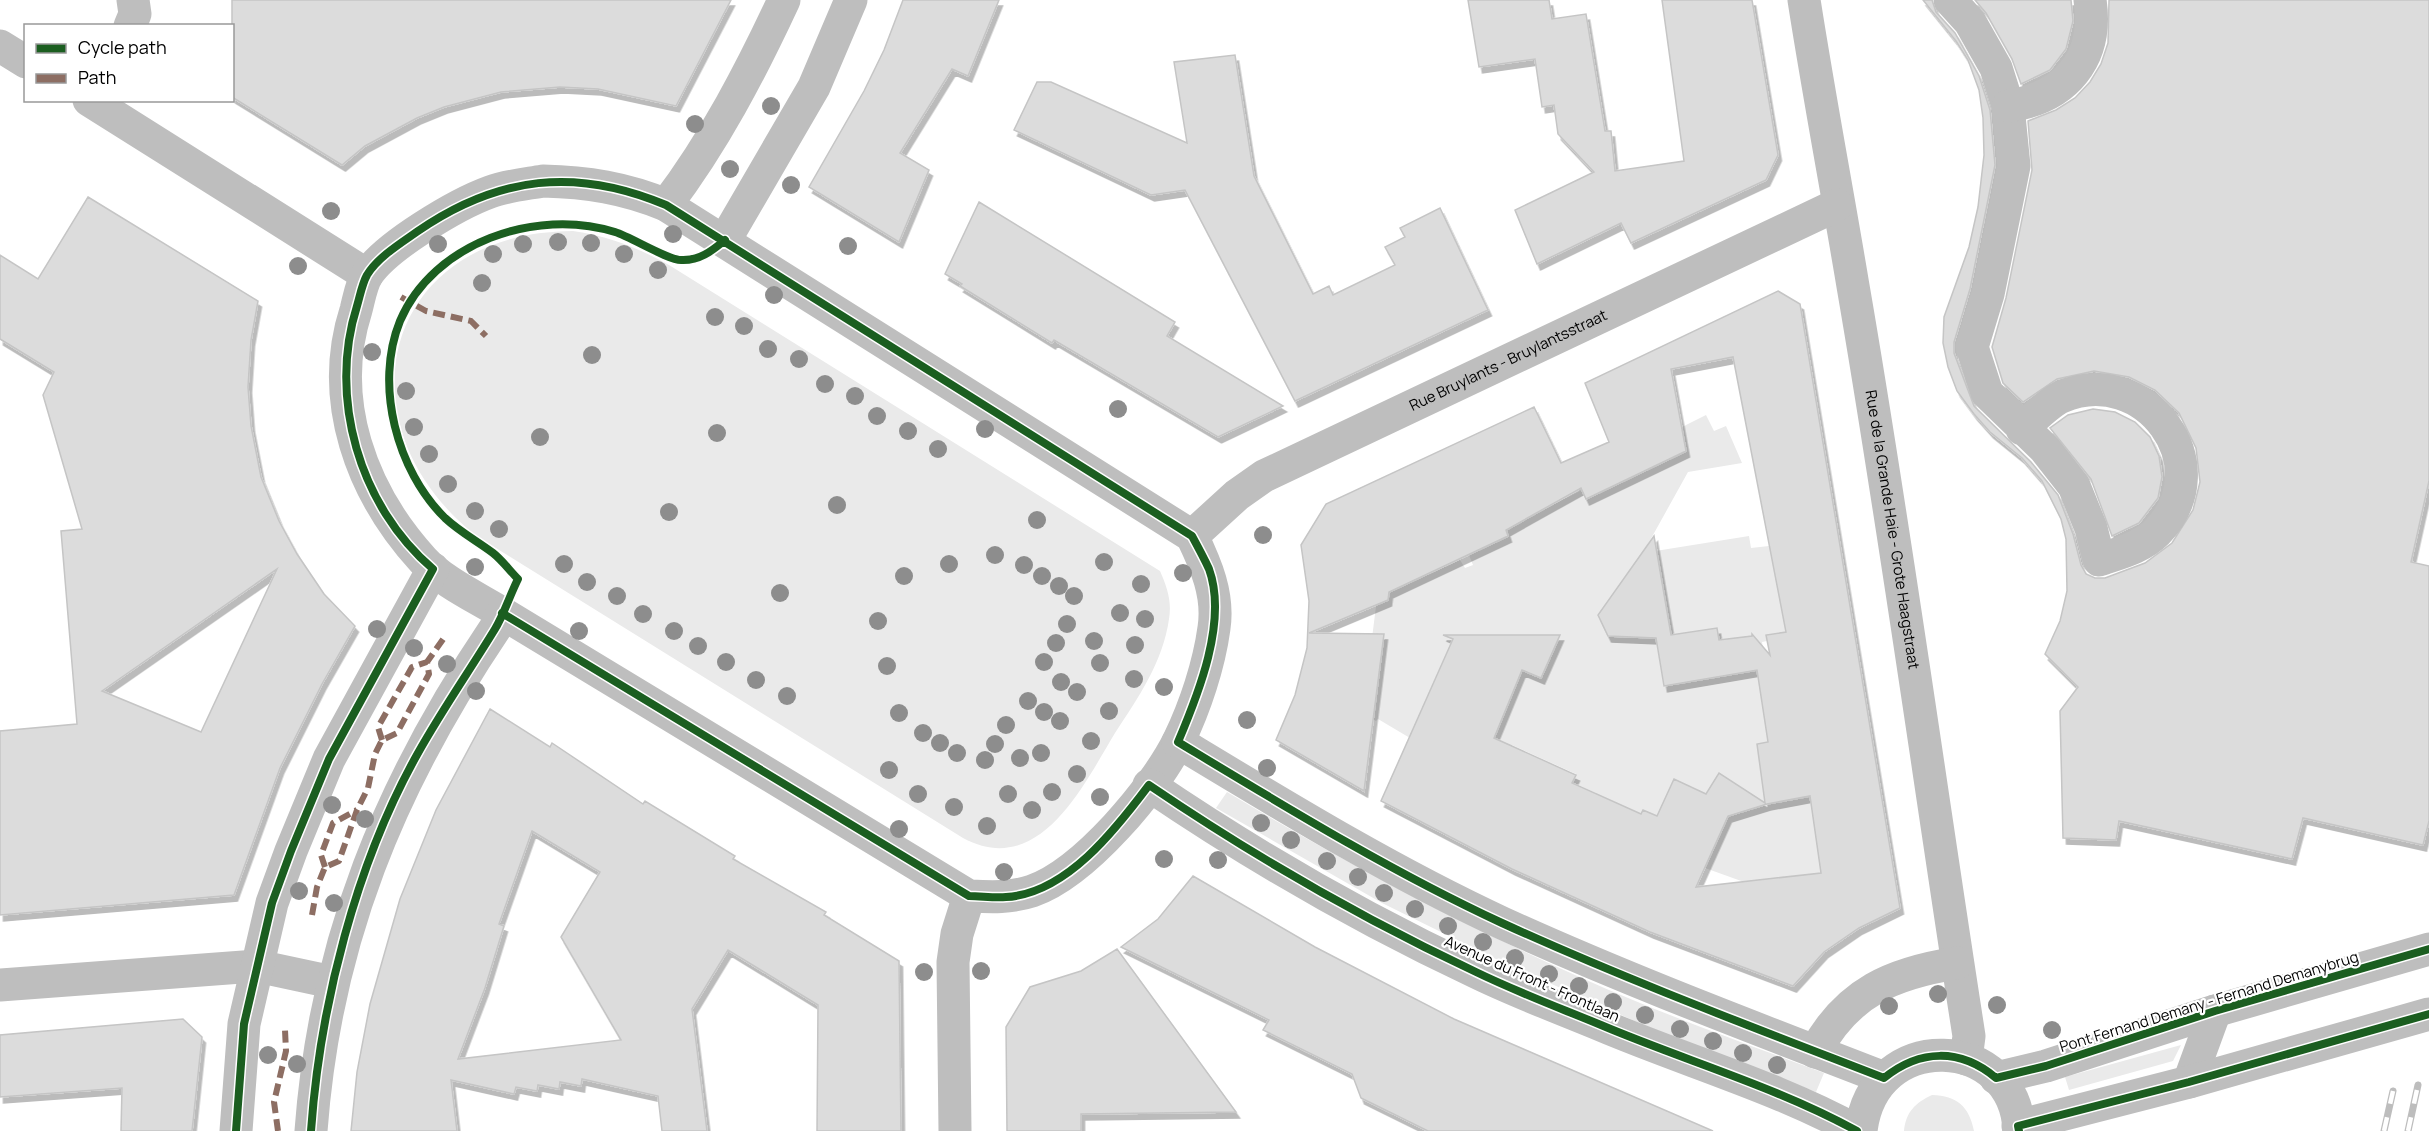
<svg xmlns="http://www.w3.org/2000/svg" width="2429" height="1131" font-family="Manrope,sans-serif">
	<defs>
		<filter id="shadow"><feDropShadow dx="3.5" dy="6" stdDeviation="0" flood-color="#0004"/></filter>
	</defs>
	<rect width="100%" height="100%" fill="#fff"/>
	<path fill="#eaeaea" fill-rule="evenodd" d="M573 231C609 236 638 248 669 265L1160 571C1167 587 1172 601 1169 619 1163 662 1138 698 1115 733 1083 786 1039 879 963 838L475 535C335 422 383 232 573 231Z
		M1706 415 1714 431 1726 426 1742 463 1688 472 1643 553 1749 536 1751 548 1769 546 1780 553 1786 632 1781 638 1762 642 1775 722 1768 742 1757 744 1766 804 1810 796 1817 836 1833 873 1803 905 1799 875 1744 882 1705 868 1696 790 1674 779 1657 816 1637 823 1592 804 1596 793 1572 782 1576 774 1512 745 1508 752 1410 738 1378 719 1376 721 1367 716 1372 638 1381 567 1416 552 1427 575 1460 560 1465 568 1473 565 1469 555 1508 536 1506 530 1512 527 1508 519 1529 517 1582 490 1587 498 1630 478 1678 429ZM1600 618 1671 635 1717 629 1726 675 1664 685 1656 638 1608 637ZM1455 635 1559 636 1541 678 1522 670 1458 677 1440 669Z
		M1227 792C1342 861 1461 924 1584 979 1662 1014 1744 1043 1824 1073L1816 1092 1646 1026 1504 963 1382 903 1216 808Z
		M2181 1045 2173 1061 2069 1090 2065 1077Z
		M1932 1095C1957 1096 1969 1106 1974 1131H1904C1906 1112 1915 1103 1932 1095Z"/>
	<path fill="#dcdcdc" stroke="#c5c5c5" stroke-width="1.5" fill-rule="evenodd" filter="url(#shadow)" d="M232 0H731L676 106 598 89 560 87 501 92 444 107 417 118 365 146 342 165 232 97Z
		M903 0H999L968 76 952 69 900 153 929 170 899 242 809 187 864 91 884 50Z
		M1468 0H1549L1552 19 1586 14 1605 131H1611L1615 171 1684 161 1662 0H1752L1778 155 1766 180 1631 243 1621 223 1537 264 1515 210 1594 172 1558 134 1554 105 1542 107 1535 59 1479 67Z
		M1923 0H1932L1936 12 1955 33 1979 76 1990 110 1995 165 1970 289 1954 342V353L1974 406 2031 462 2058 495 2073 534 2081 565 2086 574 2095 578H2105L2145 563 2172 543 2193 510 2200 482 2196 448 2179 413 2155 390 2129 377 2094 371 2057 379 2023 402 2003 383 1992 347 2006 298 2032 170 2028 121 2056 110 2075 98 2090 82 2101 64 2108 43 2109 0H2429V481L2411 562 2429 566V821L2423 845 2303 818 2292 859 2119 821 2116 840 2063 838 2060 711 2078 687 2045 654 2060 621 2067 591 2066 539 2061 519 2042 481 2022 458 1990 432 1974 414 1957 391 1948 367 1943 343 1944 317 1969 247 1978 207 1984 155 1983 118 1979 90 1968 60 1956 41Z
		M1975 0H2071L2073 21 2066 49 2050 70 2021 84 2012 59 1986 13Z
		M1235 55 1254 176 1313 294 1329 286 1333 295 1395 265 1385 247 1405 237 1400 228 1440 208 1488 310 1295 401 1185 190 1151 195 1014 130 1037 82H1051L1187 143 1174 62Z
		M88 197 258 301 251 340 248 387 251 426 261 477 279 521 297 554 324 594 355 626 322 684 280 768 234 895 0 915V731L77 724 61 531 82 529 43 395 54 372 0 339V255L38 279ZM277 569 201 732 102 691Z
		M979 202 1175 322 1167 336 1283 406 1218 437 1054 340 1052 343 960 286 962 284 945 274Z
		M1778 291 1800 304 1900 908 1859 928 1824 952 1793 986 1650 932 1512 869 1381 801 1453 639 1443 635H1560L1541 678 1522 670 1494 738 1576 775 1572 783 1641 814 1643 810 1657 816 1674 779 1706 794 1719 773 1765 803 1757 744 1768 742 1757 670 1664 686 1656 638 1608 636 1598 615 1654 536 1671 635 1717 628 1719 640 1752 636V634L1770 655 1766 635 1786 632 1733 357 1671 369 1686 451 1586 499 1581 488 1506 530 1508 536 1389 592 1388 600 1309 633 1384 634 1364 791 1276 740 1295 695 1307 648 1309 601 1301 545 1326 504 1534 407 1561 463 1609 442 1585 383ZM1810 796 1821 873 1696 887 1728 816 1767 804Z
		M2093 409 2115 412 2135 422 2150 437 2159 456 2162 477 2158 498 2139 523 2112 536 2091 479 2050 428 2068 415Z
		M490 709 550 747 552 743 643 804 645 801 735 856 733 859 826 912 824 915 899 961 901 1131H817L818 1005 728 950 692 1009 707 1131H662L658 1096 582 1079 581 1086 560 1082 559 1089 538 1085 537 1091 516 1087 514 1094 451 1080 457 1131H351L357 1072 370 1004 400 899 436 810ZM532 831 600 872 561 937 621 1040 458 1059 485 988 504 926 499 924Z
		M1193 876 1315 947 1454 1019 1713 1131H1428L1361 1098 1352 1074 1263 1030 1269 1020 1121 947 1158 919Z
		M1117 949 1236 1112 1081 1114V1131H1007L1006 1027 1030 987 1081 971Z
		M183 1019 202 1037 192 1131H121L122 1088 0 1097V1035Z"/>
	<g fill="none" stroke-linecap="round" stroke-linejoin="round">
		<g stroke="#bebebe" stroke-width="33">
			<path id="s1" d="M1804 0C1819 96 1837 190 1853 286 1896 535 1930 786 1969 1036L1966 1059"/>
			<path d="M1950 0 1970 22 1996 68 2008 106 2014 166 1988 294 1972 347 1987 393 2045 449 2074 486 2091 528 2099 560C2119 553 2141 548 2157 532 2222 466 2146 361 2061 397 2047 404 2034 418 2022 429"/>
			<path d="M130 26 135 14 133 0"/>
			<path d="M0 46 26 62"/>
			<path d="M89 100 367 275"/>
			<path d="M2008 106C2065 98 2099 59 2090 0"/>
			<path d="M543 181C587 182 625 188 666 205L1192 536C1206 565 1219 595 1214 628 1209 665 1195 707 1179 740 1155 789 1084 873 1032 891 1011 898 991 897 969 896L502 613C476 597 443 582 423 560 361 492 327 400 356 310 359 299 361 285 367 275 386 246 457 204 490 192 506 186 526 184 543 181Z"/>
			<path d="M666 205C714 142 751 71 784 0"/>
			<path d="M725 240 814 87 851 0"/>
			<path id="s2" d="M1192 536 1237 495 1264 476 1837 205"/>
			<path d="M1178 742C1284 806 1390 871 1502 923 1627 980 1755 1028 1884 1078"/>
			<path d="M1149 785C1252 855 1363 919 1476 972 1517 992 1560 1008 1601 1025 1686 1061 1777 1087 1857 1131"/>
			<path d="M0 985 257 966 332 982"/>
			<path d="M1815 1052C1847 992 1893 973 1957 963"/>
			<path d="M1996 1078 2046 1066 2215 1011 2429 949"/>
			<path d="M2189 1082 2215 1011"/>
			<path d="M2018 1126 2189 1082 2429 1014"/>
			<path d="M236 1131 244 1024 272 903 291 851 329 759 433 569"/>
			<path d="M311 1131C325 941 390 784 496 627L502 613"/>
			<path d="M955 1131 953 962 957 934 969 896"/>
			<path d="M1861 1131C1873 1026 2016 1034 2019 1131"/>
		</g>
		<g stroke="#bdbdbd" stroke-width="7">
			<path id="rail" d="M2384 1131 2393 1091
				M2408 1131 2418 1085"/>
		</g>
		<use href="#rail" stroke="#fff" stroke-width="4.5" stroke-dasharray="14" stroke-linecap="butt"/>
		<path stroke="#8d6e63" stroke-width="6" stroke-dasharray="12 6" stroke-linecap="butt" d="M401 297 426 311 471 321 486 336
			M382 740 378 727 412 667 427 662
			M325 867 321 855 333 823 357 810
			M312 915 317 887 325 867 339 861 357 810 368 788 375 754 382 740 397 733 429 674 427 662 446 635
			M278 1131 274 1102 286 1051 285 1030"/>
		<g stroke="#fff" stroke-width="11">
			<path id="cycleway" d="M502 613 969 896C981 896 994 898 1006 897 1066 894 1116 829 1149 785 1252 855 1363 919 1476 972 1517 992 1560 1008 1601 1025 1686 1061 1777 1087 1857 1131
				M236 1131 244 1024 272 903 291 851 329 759 433 569C359 506 328 397 357 306 360 296 362 284 367 275 378 257 401 243 418 231 498 176 576 167 666 205L1192 536C1198 547 1204 558 1209 569 1228 621 1198 695 1178 742 1284 806 1390 871 1502 923 1627 980 1755 1028 1884 1078 1920 1049 1960 1048 1996 1078L2046 1066 2215 1011 2429 949
				M311 1131C320 1005 356 863 418 753 442 710 470 670 495 629 504 614 510 595 518 579 510 571 502 560 493 553 477 541 460 532 445 518 397 471 374 385 400 321 433 243 536 207 615 232 631 237 668 260 681 260 699 261 712 251 725 240
				M2019 1131 2018 1126 2189 1082 2429 1014"/>
		</g>
		<use href="#cycleway" stroke="#1b5e20" stroke-width="8"/>
	</g>
	<g fill="#8d8d8d">
		<circle cx="771" cy="106" r="9"/>
		<circle cx="695" cy="124" r="9"/>
		<circle cx="730" cy="169" r="9"/>
		<circle cx="791" cy="185" r="9"/>
		<circle cx="331" cy="211" r="9"/>
		<circle cx="673" cy="234" r="9"/>
		<circle cx="558" cy="242" r="9"/>
		<circle cx="591" cy="243" r="9"/>
		<circle cx="438" cy="244" r="9"/>
		<circle cx="523" cy="244" r="9"/>
		<circle cx="848" cy="246" r="9"/>
		<circle cx="493" cy="254" r="9"/>
		<circle cx="624" cy="254" r="9"/>
		<circle cx="298" cy="266" r="9"/>
		<circle cx="658" cy="270" r="9"/>
		<circle cx="482" cy="283" r="9"/>
		<circle cx="774" cy="295" r="9"/>
		<circle cx="715" cy="317" r="9"/>
		<circle cx="744" cy="326" r="9"/>
		<circle cx="768" cy="349" r="9"/>
		<circle cx="372" cy="352" r="9"/>
		<circle cx="592" cy="355" r="9"/>
		<circle cx="799" cy="359" r="9"/>
		<circle cx="825" cy="384" r="9"/>
		<circle cx="406" cy="391" r="9"/>
		<circle cx="855" cy="396" r="9"/>
		<circle cx="1118" cy="409" r="9"/>
		<circle cx="877" cy="416" r="9"/>
		<circle cx="414" cy="427" r="9"/>
		<circle cx="985" cy="429" r="9"/>
		<circle cx="908" cy="431" r="9"/>
		<circle cx="717" cy="433" r="9"/>
		<circle cx="540" cy="437" r="9"/>
		<circle cx="938" cy="449" r="9"/>
		<circle cx="429" cy="454" r="9"/>
		<circle cx="448" cy="484" r="9"/>
		<circle cx="837" cy="505" r="9"/>
		<circle cx="475" cy="511" r="9"/>
		<circle cx="669" cy="512" r="9"/>
		<circle cx="1037" cy="520" r="9"/>
		<circle cx="499" cy="529" r="9"/>
		<circle cx="1263" cy="535" r="9"/>
		<circle cx="995" cy="555" r="9"/>
		<circle cx="1104" cy="562" r="9"/>
		<circle cx="564" cy="564" r="9"/>
		<circle cx="949" cy="564" r="9"/>
		<circle cx="1024" cy="565" r="9"/>
		<circle cx="475" cy="567" r="9"/>
		<circle cx="1183" cy="573" r="9"/>
		<circle cx="904" cy="576" r="9"/>
		<circle cx="1042" cy="576" r="9"/>
		<circle cx="587" cy="582" r="9"/>
		<circle cx="1141" cy="584" r="9"/>
		<circle cx="1059" cy="586" r="9"/>
		<circle cx="780" cy="593" r="9"/>
		<circle cx="617" cy="596" r="9"/>
		<circle cx="1074" cy="596" r="9"/>
		<circle cx="1120" cy="613" r="9"/>
		<circle cx="643" cy="614" r="9"/>
		<circle cx="1145" cy="619" r="9"/>
		<circle cx="878" cy="621" r="9"/>
		<circle cx="1067" cy="624" r="9"/>
		<circle cx="377" cy="629" r="9"/>
		<circle cx="579" cy="631" r="9"/>
		<circle cx="674" cy="631" r="9"/>
		<circle cx="1094" cy="641" r="9"/>
		<circle cx="1056" cy="643" r="9"/>
		<circle cx="1135" cy="645" r="9"/>
		<circle cx="698" cy="646" r="9"/>
		<circle cx="414" cy="648" r="9"/>
		<circle cx="726" cy="662" r="9"/>
		<circle cx="1044" cy="662" r="9"/>
		<circle cx="1100" cy="663" r="9"/>
		<circle cx="447" cy="664" r="9"/>
		<circle cx="887" cy="666" r="9"/>
		<circle cx="1134" cy="679" r="9"/>
		<circle cx="756" cy="680" r="9"/>
		<circle cx="1061" cy="682" r="9"/>
		<circle cx="1164" cy="687" r="9"/>
		<circle cx="476" cy="691" r="9"/>
		<circle cx="1077" cy="692" r="9"/>
		<circle cx="787" cy="696" r="9"/>
		<circle cx="1028" cy="701" r="9"/>
		<circle cx="1109" cy="711" r="9"/>
		<circle cx="1044" cy="712" r="9"/>
		<circle cx="899" cy="713" r="9"/>
		<circle cx="1247" cy="720" r="9"/>
		<circle cx="1060" cy="721" r="9"/>
		<circle cx="1006" cy="725" r="9"/>
		<circle cx="923" cy="733" r="9"/>
		<circle cx="1091" cy="741" r="9"/>
		<circle cx="940" cy="743" r="9"/>
		<circle cx="995" cy="744" r="9"/>
		<circle cx="957" cy="753" r="9"/>
		<circle cx="1041" cy="753" r="9"/>
		<circle cx="1020" cy="758" r="9"/>
		<circle cx="985" cy="760" r="9"/>
		<circle cx="1267" cy="768" r="9"/>
		<circle cx="889" cy="770" r="9"/>
		<circle cx="1077" cy="774" r="9"/>
		<circle cx="1052" cy="792" r="9"/>
		<circle cx="918" cy="794" r="9"/>
		<circle cx="1008" cy="794" r="9"/>
		<circle cx="1100" cy="797" r="9"/>
		<circle cx="332" cy="805" r="9"/>
		<circle cx="954" cy="807" r="9"/>
		<circle cx="1032" cy="810" r="9"/>
		<circle cx="365" cy="819" r="9"/>
		<circle cx="1261" cy="823" r="9"/>
		<circle cx="987" cy="826" r="9"/>
		<circle cx="899" cy="829" r="9"/>
		<circle cx="1291" cy="840" r="9"/>
		<circle cx="1164" cy="859" r="9"/>
		<circle cx="1218" cy="860" r="9"/>
		<circle cx="1327" cy="861" r="9"/>
		<circle cx="1004" cy="872" r="9"/>
		<circle cx="1358" cy="877" r="9"/>
		<circle cx="299" cy="891" r="9"/>
		<circle cx="1384" cy="893" r="9"/>
		<circle cx="334" cy="903" r="9"/>
		<circle cx="1415" cy="909" r="9"/>
		<circle cx="1448" cy="926" r="9"/>
		<circle cx="1483" cy="942" r="9"/>
		<circle cx="1515" cy="958" r="9"/>
		<circle cx="981" cy="971" r="9"/>
		<circle cx="924" cy="972" r="9"/>
		<circle cx="1549" cy="974" r="9"/>
		<circle cx="1579" cy="986" r="9"/>
		<circle cx="1938" cy="994" r="9"/>
		<circle cx="1613" cy="1002" r="9"/>
		<circle cx="1997" cy="1005" r="9"/>
		<circle cx="1889" cy="1006" r="9"/>
		<circle cx="1645" cy="1015" r="9"/>
		<circle cx="1680" cy="1029" r="9"/>
		<circle cx="2052" cy="1030" r="9"/>
		<circle cx="1713" cy="1041" r="9"/>
		<circle cx="1743" cy="1053" r="9"/>
		<circle cx="268" cy="1055" r="9"/>
		<circle cx="297" cy="1064" r="9"/>
		<circle cx="1777" cy="1065" r="9"/>
	</g>
	<g text-anchor="middle" stroke-width="4.5" stroke-linejoin="round" paint-order="stroke">
		<g font-size="15" fill="#000" stroke="#fff">
			<text dy="5" stroke="none"><textPath href="#s2" startOffset="364">Rue Bruylants - Bruylantsstraat</textPath></text>
			<text dy="5" stroke="none"><textPath href="#s1" startOffset="537">Rue de la Grande Haie - Grote Haagstraat</textPath></text>
			<text transform="translate(1532 979) rotate(24)" y="5">Avenue du Front - Frontlaan</text>
			<text transform="translate(2209 1002) rotate(-17)" y="5">Pont Fernand Demany - Fernand Demanybrug</text>
		</g>
	</g>
	<rect x="24" y="24" width="210" height="78" fill="#ffffff" stroke="#999999" stroke-width="1.5"/>
	<rect x="36" y="44" width="30" height="9" fill="#1b5e20" stroke="#999999" stroke-width="1.5"/>
	<text x="78" y="54" font-size="18" fill="#000000">Cycle path</text>
	<rect x="36" y="74" width="30" height="9" fill="#8d6e63" stroke="#999999" stroke-width="1.5"/>
	<text x="78" y="84" font-size="18" fill="#000000">Path</text>
</svg>
